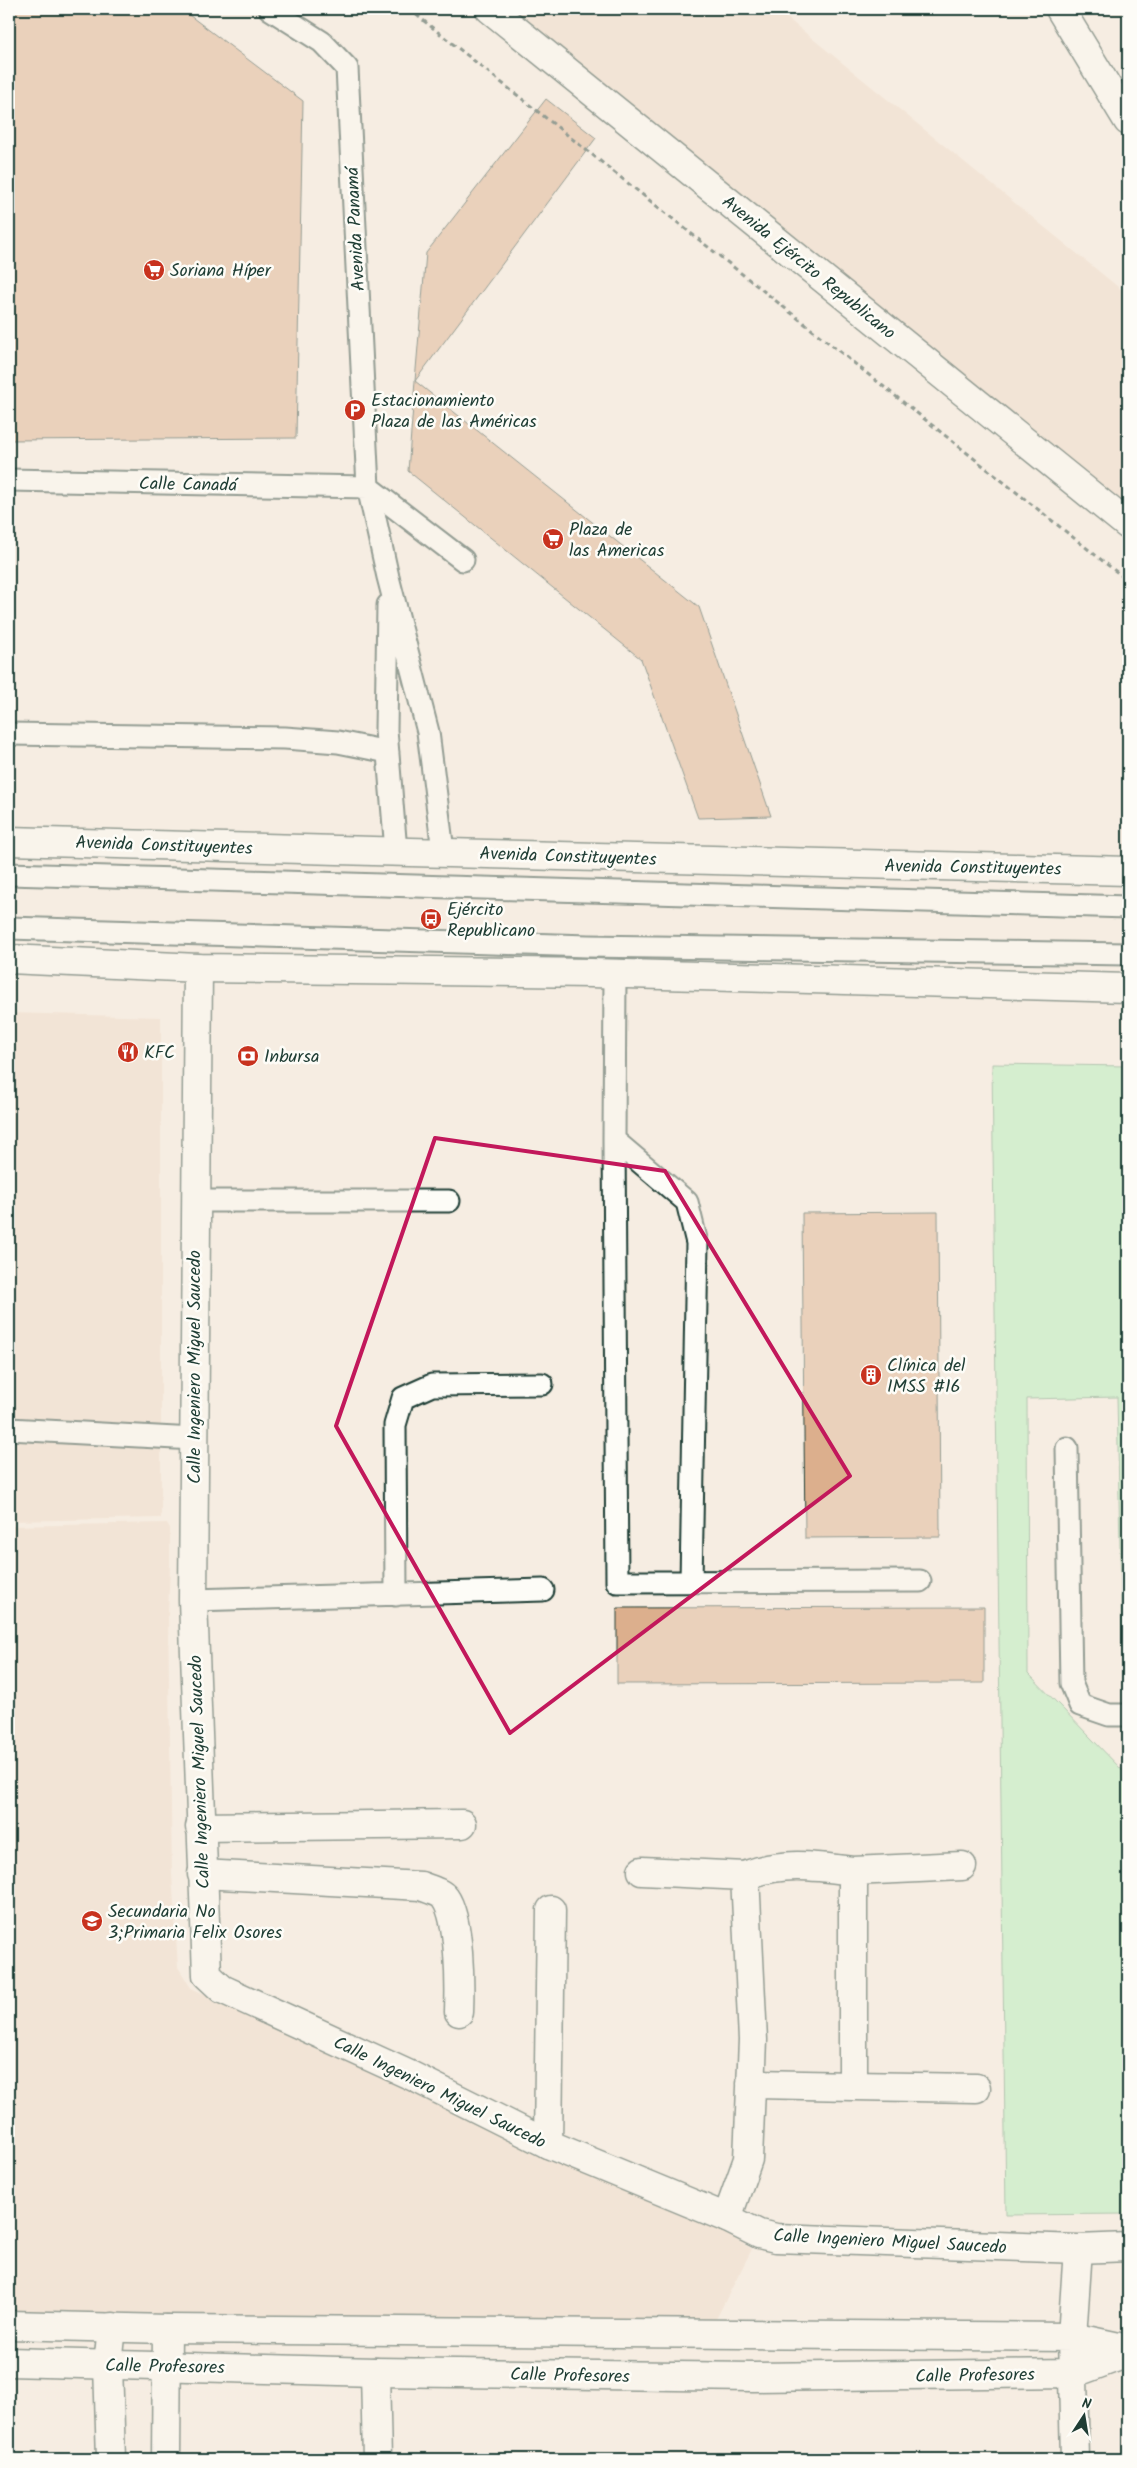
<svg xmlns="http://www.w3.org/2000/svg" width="1137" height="2468" font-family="Kalam,sans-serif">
	<rect width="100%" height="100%" fill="#f6ede2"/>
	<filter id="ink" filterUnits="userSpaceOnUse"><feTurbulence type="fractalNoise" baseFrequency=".02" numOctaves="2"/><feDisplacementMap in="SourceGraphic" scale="10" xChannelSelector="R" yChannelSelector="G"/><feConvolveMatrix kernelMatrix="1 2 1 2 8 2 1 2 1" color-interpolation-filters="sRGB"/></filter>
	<g filter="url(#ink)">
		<path fill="#eedac8" d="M490 9H776L1128 295V525Z
			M9 1013 161 1017V1518L9 1521Z
			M167 1523 170 1528V1565L168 1613 172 1874 178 1967 191 1988 722 2232 752 2249 715 2321 9 2315V1526Z"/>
		<path fill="#adefb8" stroke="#669676" d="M992 1064 1128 1066V1647H1122L1117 1397 1027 1399 1028 1673 1122 1770H1128V2214L1006 2215Z"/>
		<path fill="#dcaf8d" stroke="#1f3d34" d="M9 9H181L303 101 296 438 9 440Z
			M546 99 596 138 415 381 426 253Z
			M415 381 699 607 771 816 698 818 641 659 408 471Z
			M938 1212 940 1537 805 1538 802 1213Z
			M984 1607V1683L617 1684V1608Z"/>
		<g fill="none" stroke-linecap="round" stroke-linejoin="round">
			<g stroke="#1f3d34" stroke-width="25">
				<path id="service" d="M270 9 322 42 347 68 368 487 388 577 428 732 443 851
					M9 480 368 487
					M368 487 463 560
					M388 605 386 730 396 851
					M9 734 285 738 338 742 388 752
					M9 874 1128 907
					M9 928 588 946 1128 954
					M615 975 614 1140 687 1202 697 1243 691 1582
					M614 1140 617 1582 920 1581
					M195 1201H449
					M9 1429 194 1439
					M1067 1448 1071 1683 1080 1705 1109 1715H1128
					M396 1595 395 1425 403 1398 432 1385 542 1384
					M193 1600 543 1590"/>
			</g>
			<g stroke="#1f3d34" stroke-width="31">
				<path id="minor" d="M1060 9 1128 121
					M200 1827 462 1824
					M642 1871 745 1876
					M853 1871 962 1866
					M202 1874 421 1886C428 1889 441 1892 445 1898 460 1919 460 1985 459 2012
					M853 2086 976 2088
					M548 2144 551 1910
					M727 2218 748 2159 753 2040 745 1876C781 1861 815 1866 853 1871V2086L751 2084
					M375 2372 377 2459
					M111 2459 108 2365 112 2327
					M166 2459 167 2329"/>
			</g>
			<g stroke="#1f3d34" stroke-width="31">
				<path id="tertiary" d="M490 9 1128 525
					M198 968 193 1600 207 1975 222 1989 412 2076 548 2144 727 2218 759 2234 776 2238 1078 2249 1128 2247
					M9 2325 167 2329 1072 2337 1128 2349
					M9 2362 375 2372 753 2377 1074 2373 1128 2353
					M1075 2459 1072 2337 1078 2249"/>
			</g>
			<g stroke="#1f3d34" stroke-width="31">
				<path id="primary" d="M9 841C382 851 755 862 1128 871
					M9 959 198 968 591 973 1128 988"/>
			</g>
			<path stroke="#1f3d34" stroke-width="3" stroke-dasharray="5 4" stroke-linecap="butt" d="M409 9 1128 581"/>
			<use href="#service" stroke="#fdfcf7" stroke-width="21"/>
			<use href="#minor" stroke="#fdfcf7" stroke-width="28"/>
			<use href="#tertiary" stroke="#fdfcf7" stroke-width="28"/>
			<use href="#primary" stroke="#fdfcf7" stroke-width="28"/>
		</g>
	</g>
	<path d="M0 0H1137V2468H0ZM435 1138 665 1171 850 1476 510 1733 336 1426Z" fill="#f6ede2" fill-opacity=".55" fill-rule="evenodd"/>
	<path fill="none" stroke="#c2185b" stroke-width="4" stroke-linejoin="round" d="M435 1138 665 1171 850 1476 510 1733 336 1426Z"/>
	<defs>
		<g id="supermarket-disc" transform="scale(1.125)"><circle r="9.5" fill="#c8321e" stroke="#fdfcf7"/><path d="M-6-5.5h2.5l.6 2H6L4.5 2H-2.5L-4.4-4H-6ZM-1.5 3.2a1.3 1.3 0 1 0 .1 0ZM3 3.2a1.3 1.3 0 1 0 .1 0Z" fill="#fff"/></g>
		<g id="parking-disc" transform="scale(1.125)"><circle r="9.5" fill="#c8321e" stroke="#fdfcf7"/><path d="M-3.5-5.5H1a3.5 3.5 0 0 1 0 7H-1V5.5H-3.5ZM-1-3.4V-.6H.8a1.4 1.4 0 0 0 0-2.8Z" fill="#fff"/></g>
		<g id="bus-disc" transform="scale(1.125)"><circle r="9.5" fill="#c8321e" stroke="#fdfcf7"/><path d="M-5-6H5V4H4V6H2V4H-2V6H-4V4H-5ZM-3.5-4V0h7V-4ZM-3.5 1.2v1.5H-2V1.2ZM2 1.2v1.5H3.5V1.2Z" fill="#fff"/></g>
		<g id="restaurant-disc" transform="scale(1.125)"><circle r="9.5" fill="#c8321e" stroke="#fdfcf7"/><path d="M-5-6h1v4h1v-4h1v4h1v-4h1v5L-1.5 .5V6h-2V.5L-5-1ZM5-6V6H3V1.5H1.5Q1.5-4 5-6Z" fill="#fff"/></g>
		<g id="bank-disc" transform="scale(1.125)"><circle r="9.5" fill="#c8321e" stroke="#fdfcf7"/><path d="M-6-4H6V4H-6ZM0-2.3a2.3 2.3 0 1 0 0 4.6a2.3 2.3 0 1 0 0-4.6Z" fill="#fff"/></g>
		<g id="building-disc" transform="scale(1.125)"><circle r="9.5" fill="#c8321e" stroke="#fdfcf7"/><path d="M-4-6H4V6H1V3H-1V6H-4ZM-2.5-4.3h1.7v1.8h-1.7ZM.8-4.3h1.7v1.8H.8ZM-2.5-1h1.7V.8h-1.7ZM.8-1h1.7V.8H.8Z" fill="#fff"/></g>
		<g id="school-disc" transform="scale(1.125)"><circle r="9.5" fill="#c8321e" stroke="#fdfcf7"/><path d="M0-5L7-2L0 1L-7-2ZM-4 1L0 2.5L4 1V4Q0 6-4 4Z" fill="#fff"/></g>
	</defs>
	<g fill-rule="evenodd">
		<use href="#supermarket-disc" x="154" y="270"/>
		<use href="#parking-disc" x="355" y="410"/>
		<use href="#supermarket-disc" x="553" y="539"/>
		<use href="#bus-disc" x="431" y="919"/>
		<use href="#restaurant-disc" x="128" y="1052"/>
		<use href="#bank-disc" x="248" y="1056"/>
		<use href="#building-disc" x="871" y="1375"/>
		<use href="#school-disc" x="92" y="1921"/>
	</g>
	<g text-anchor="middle" stroke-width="5" stroke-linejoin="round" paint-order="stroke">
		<g font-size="18" fill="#1f3d34" stroke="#fdfcf7">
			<text transform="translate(355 229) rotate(-93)" y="6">Avenida Panamá</text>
			<text transform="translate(809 267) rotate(39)" y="6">Avenida Ejército Republicano</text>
			<text transform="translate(188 484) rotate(1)" y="6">Calle Canadá</text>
			<text transform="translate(164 845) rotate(2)" y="6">Avenida Constituyentes</text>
			<text transform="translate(568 856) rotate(2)" y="6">Avenida Constituyentes</text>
			<text transform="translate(973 867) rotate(1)" y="6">Avenida Constituyentes</text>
			<text transform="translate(194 1367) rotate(-90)" y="6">Calle Ingeniero Miguel Saucedo</text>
			<text transform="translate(199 1772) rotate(-92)" y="6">Calle Ingeniero Miguel Saucedo</text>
			<text transform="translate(440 2092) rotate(26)" y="6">Calle Ingeniero Miguel Saucedo</text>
			<text transform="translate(890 2241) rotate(3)" y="6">Calle Ingeniero Miguel Saucedo</text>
			<text transform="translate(165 2366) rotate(1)" y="6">Calle Profesores</text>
			<text transform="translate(570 2375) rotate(1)" y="6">Calle Profesores</text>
			<text transform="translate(975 2375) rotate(-1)" y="6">Calle Profesores</text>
		</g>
		<g font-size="18" fill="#1f3d34" stroke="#fdfcf7" text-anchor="start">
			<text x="170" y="276">Soriana Híper</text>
			<text x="371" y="406">Estacionamiento<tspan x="371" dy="21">Plaza de las Américas</tspan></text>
			<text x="569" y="535">Plaza de<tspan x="569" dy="21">las Americas</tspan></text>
			<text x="447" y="915">Ejército<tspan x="447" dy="21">Republicano</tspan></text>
			<text x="144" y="1058">KFC</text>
			<text x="264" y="1062">Inbursa</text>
			<text x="887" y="1371">Clínica del<tspan x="887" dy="21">IMSS #16</tspan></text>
			<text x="108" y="1917">Secundaria No<tspan x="108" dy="21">3;Primaria Felix Osores</tspan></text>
		</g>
	</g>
	<rect width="1137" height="2468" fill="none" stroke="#fdfcf7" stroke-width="30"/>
	<rect x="15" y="15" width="1107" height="2438" fill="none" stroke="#1f3d34" stroke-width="2" filter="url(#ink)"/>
	<g transform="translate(1084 2416) rotate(12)" stroke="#fdfcf7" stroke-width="4" paint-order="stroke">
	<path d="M0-4L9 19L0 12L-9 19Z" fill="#1f3d34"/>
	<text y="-8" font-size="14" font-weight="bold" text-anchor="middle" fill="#1f3d34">N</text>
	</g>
</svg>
